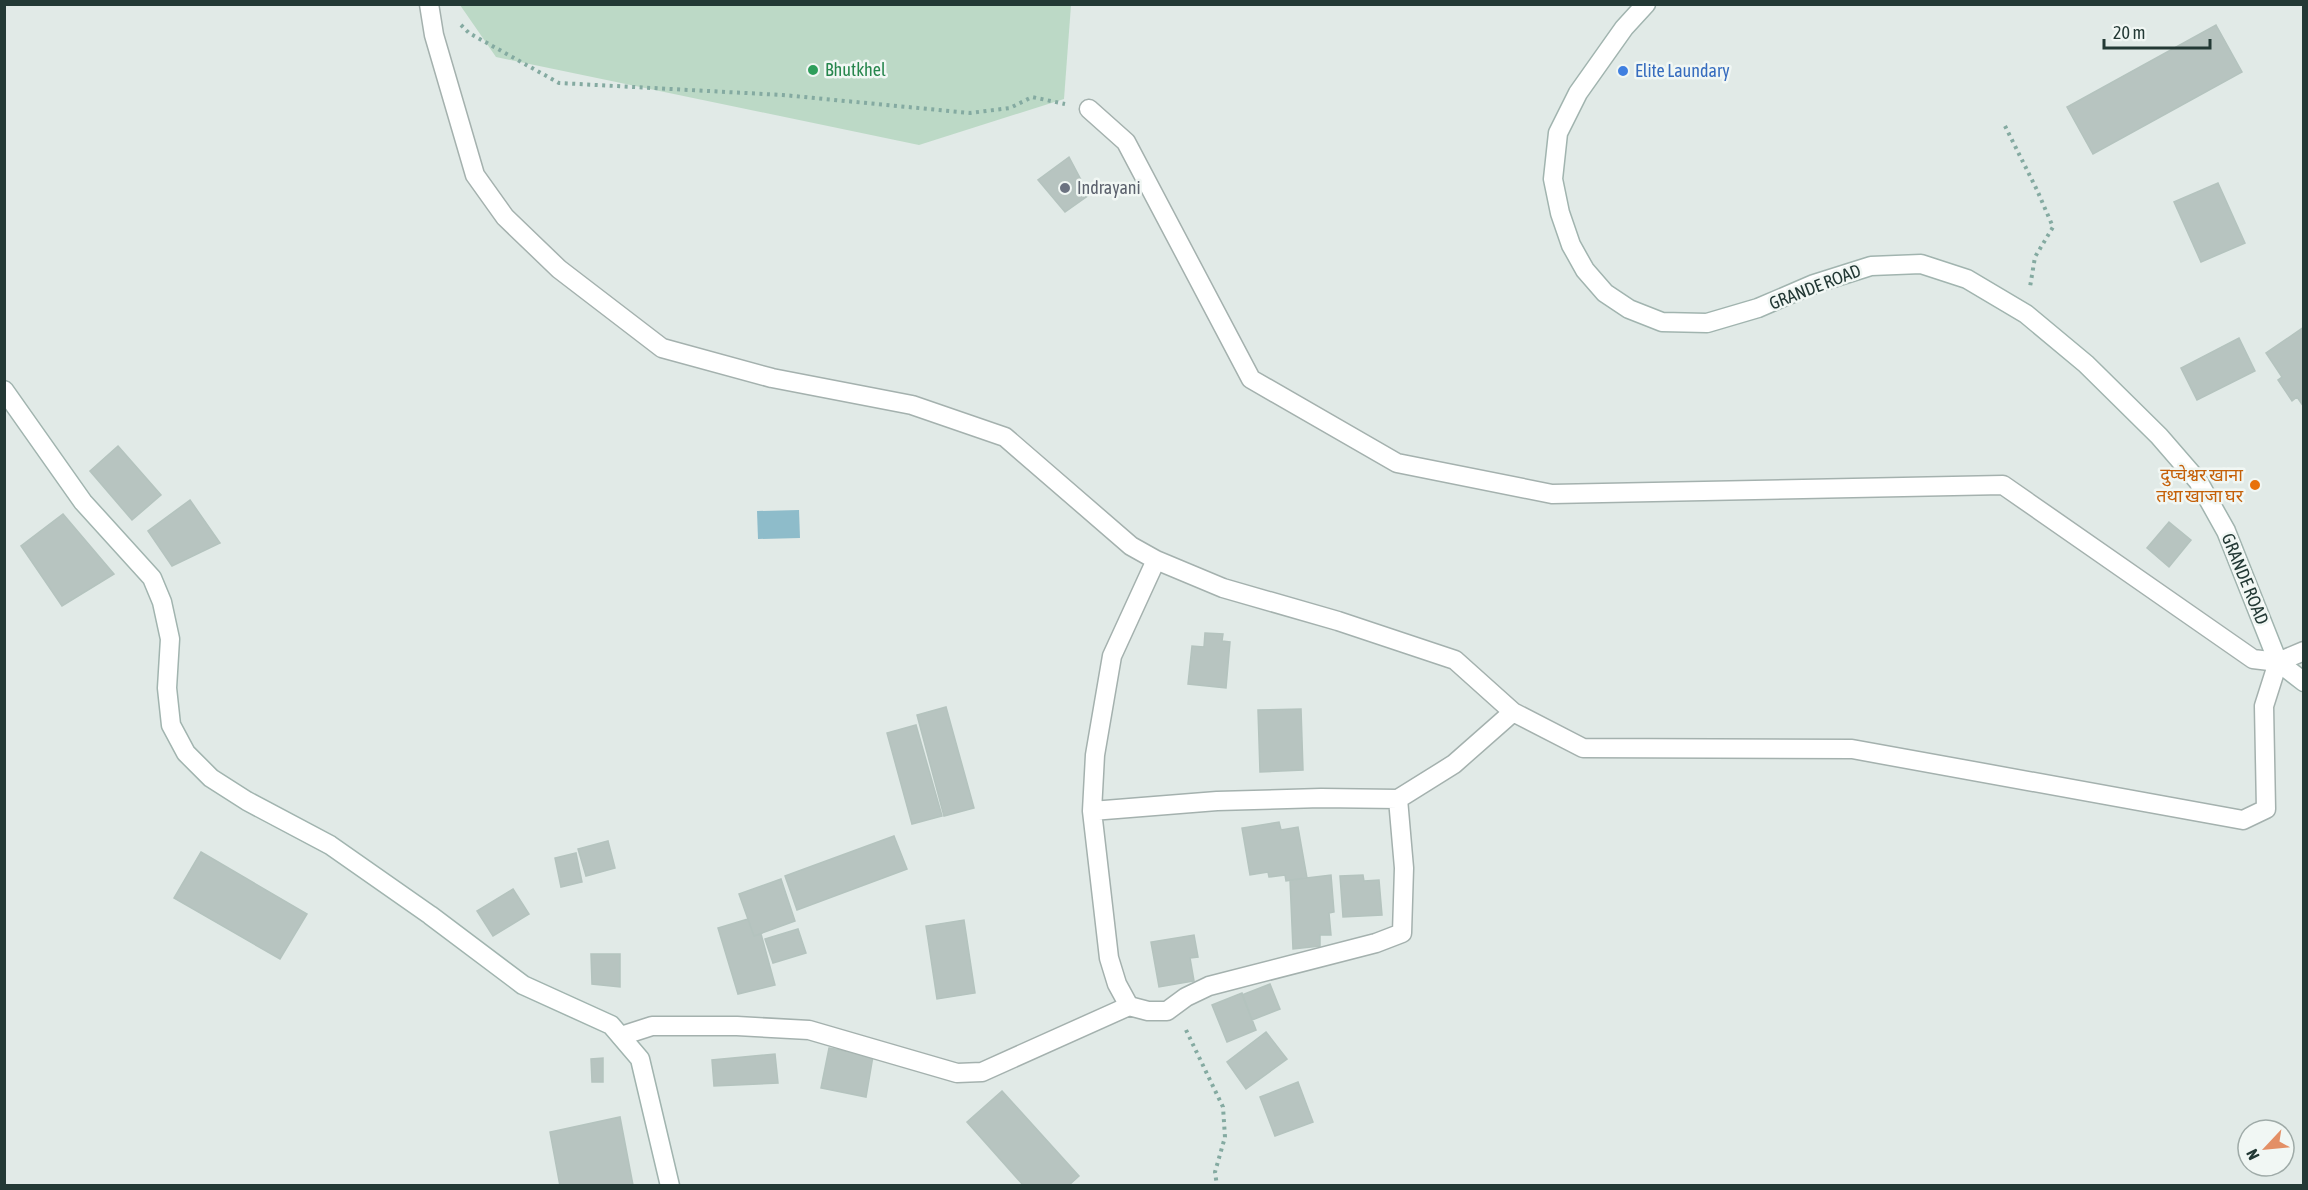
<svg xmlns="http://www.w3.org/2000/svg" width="2308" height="1190" font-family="'Asap Condensed','Noto Sans Devanagari',sans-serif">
	<rect width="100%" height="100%" fill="#e1eae7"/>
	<path fill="#bcd9c6" d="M460 5H1071L1064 99 919 145 496 57Z"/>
	<path fill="#8ebcca" d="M799 510 800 538 758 539 757 511Z"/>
	<path fill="#b7c4c0" stroke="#b4c3be" stroke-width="1.5" d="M2216 25 2242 72 2093 154 2067 107Z
		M1069 157 1089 195 1065 212 1038 180Z
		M2218 183 2245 243 2201 262 2174 202Z
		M2304 327V407L2297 397 2292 401 2278 380 2282 377 2266 353Z
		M2239 338 2255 371 2197 400 2181 368Z
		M118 446 161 495 132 520 90 471Z
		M190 500 220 543 172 566 148 531Z
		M63 514 114 574 62 606 21 546Z
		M2169 522 2191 540 2169 567 2147 548Z
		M1205 633 1223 634 1222 641 1230 642 1226 688 1188 684 1192 646 1204 647Z
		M946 707 974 808 944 816 917 715Z
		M1301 709 1303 770 1260 772 1258 710Z
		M916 725 942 816 912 824 887 733Z
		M1279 822 1281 830 1298 827 1307 878 1286 881 1285 875 1269 877 1268 872 1250 875 1242 828Z
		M894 836 907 869 797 910 785 876Z
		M608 841 615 868 586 876 578 849Z
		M201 852 307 914 280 959 174 898Z
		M576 853 582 882 561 887 555 858Z
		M1331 875 1334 912 1329 913 1331 935H1320V946L1293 949 1290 880Z
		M1363 875 1364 881 1379 880 1382 915 1343 917 1340 876Z
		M781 879 795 921 754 936 739 894Z
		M513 889 529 914 493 936 477 911Z
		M748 919 754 936 761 934 775 985 738 994 718 928Z
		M964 920 975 993 937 999 926 926Z
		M798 929 806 953 773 963 765 939Z
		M1194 935 1198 957 1190 958 1194 981 1159 987 1151 942Z
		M591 954H620V987L592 984Z
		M1270 984 1280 1009 1252 1020 1242 995Z
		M1242 993 1256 1030 1227 1042 1212 1005Z
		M1266 1032 1287 1059 1246 1089 1227 1062Z
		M829 1048 873 1056 866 1097 821 1088Z
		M775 1054 778 1083 714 1086 712 1060Z
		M603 1058V1082H592L591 1059Z
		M1298 1082 1313 1122 1275 1136 1260 1097Z
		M1002 1091 1079 1176 1068 1186H1024L967 1122Z
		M620 1117 633 1185 560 1186 550 1132Z"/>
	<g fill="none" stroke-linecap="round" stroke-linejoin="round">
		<g stroke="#a4b1ae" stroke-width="21">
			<path id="lane" d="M2278 662 2304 651"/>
		</g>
		<g stroke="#a4b1ae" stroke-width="21">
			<path id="street" d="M429 4 434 35 475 175 505 217 559 269 662 348 772 378 912 405 1005 437 1131 546 1156 560 1223 588 1338 621 1455 660 1513 712 1583 748 1852 749 2243 820 2266 809 2264 706 2278 662 2253 659 2003 485 1552 494 1397 463 1251 379 1126 142 1089 109
				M1156 560 1112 656 1095 755 1092 811 1109 958 1117 984 1129 1006 1148 1011H1167L1186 997 1209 986 1376 943 1402 933 1404 868 1398 799
				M1092 811 1217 801 1321 798 1398 799 1454 764 1513 712
				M621 1036 652 1026H737L809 1030 957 1073 982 1072 1129 1006"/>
		</g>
		<g stroke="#a1b4af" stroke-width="21">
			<path id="secondary" d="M1646 4 1624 28 1578 93 1558 133 1553 179 1560 213 1571 245 1585 270 1605 293 1629 309 1662 322 1707 323 1758 308 1814 284 1871 266 1921 264 1967 279 2026 314 2086 364 2159 436 2198 481 2226 531 2278 662 2304 682
				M4 390 83 502 152 578 162 602 170 639 167 688 171 725 186 753 211 778 247 801 330 845 430 915 523 985 611 1025 640 1059 670 1186"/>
		</g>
		<path stroke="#84aaa1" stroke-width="4" stroke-dasharray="3 4.5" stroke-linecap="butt" d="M461 25 469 33 559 83 783 95 970 113 1010 108 1032 97 1065 104
			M2005 126 2037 190 2053 227 2035 257 2030 287
			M1186 1030 1223 1107 1225 1137 1215 1172 1217 1186"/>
		<use href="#lane" stroke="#fff" stroke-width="18"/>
		<use href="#street" stroke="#fff" stroke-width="18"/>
		<use href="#secondary" stroke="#fff" stroke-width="18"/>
	</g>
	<circle fill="#2e9e5b" stroke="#f1f7f4" stroke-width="2" cx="813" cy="70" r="6"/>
	<circle fill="#3f7fe0" stroke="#f1f7f4" stroke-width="2" cx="1623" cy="71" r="6"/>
	<circle fill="#6b7280" stroke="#f1f7f4" stroke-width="2" cx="1065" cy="188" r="6"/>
	<circle fill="#e8710a" stroke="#f1f7f4" stroke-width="2" cx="2255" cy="485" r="6"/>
	<g text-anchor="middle" stroke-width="5" stroke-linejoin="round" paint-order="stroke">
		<g font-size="18" fill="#27864d" stroke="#f1f7f4" text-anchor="start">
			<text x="825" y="76">Bhutkhel</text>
		</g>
		<g font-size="18" fill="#366cbe" stroke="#f1f7f4" text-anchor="start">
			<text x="1635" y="77">Elite Laundary</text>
		</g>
		<g font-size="18" fill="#5b616d" stroke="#f1f7f4" text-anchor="start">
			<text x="1077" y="194">Indrayani</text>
		</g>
		<g font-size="18" fill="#233935" stroke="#f1f7f4">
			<text transform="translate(1815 287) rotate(-21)" y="6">GRANDE ROAD</text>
			<text transform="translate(2245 579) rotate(68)" y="6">GRANDE ROAD</text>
		</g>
		<g font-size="18" fill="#c56008" stroke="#f1f7f4" text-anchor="end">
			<text x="2243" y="481">दुप्चेश्वर खाना<tspan x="2243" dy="21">तथा खाजा घर</tspan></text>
		</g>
	</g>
	<rect width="2308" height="1190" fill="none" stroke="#233935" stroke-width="12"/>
	<g transform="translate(2266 1148) rotate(244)"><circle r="28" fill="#f1f7f4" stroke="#9faba8" stroke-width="1.5"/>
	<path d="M0-4.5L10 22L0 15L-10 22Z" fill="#e38f65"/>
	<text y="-9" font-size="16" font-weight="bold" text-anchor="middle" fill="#233935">N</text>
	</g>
	<path d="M2104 39v9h106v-9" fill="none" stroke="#233935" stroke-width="3"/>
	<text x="2113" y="39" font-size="18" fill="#233935" stroke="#f1f7f4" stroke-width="4.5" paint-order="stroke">20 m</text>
</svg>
